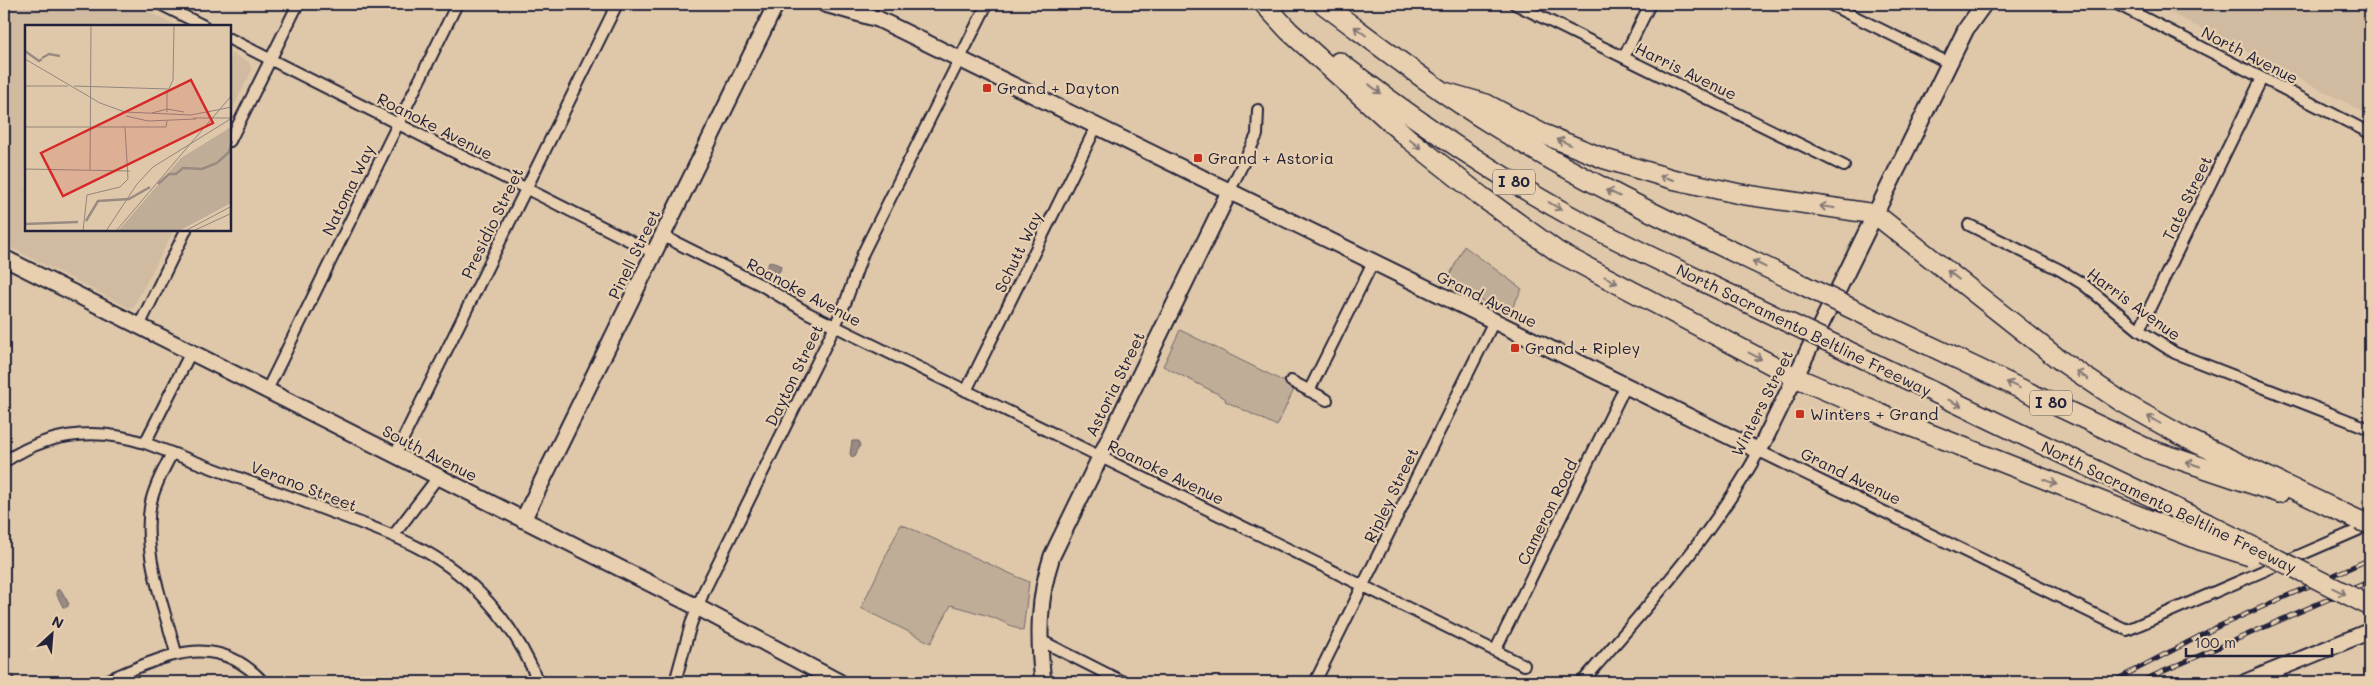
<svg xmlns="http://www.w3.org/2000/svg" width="2374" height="686" font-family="Mali,sans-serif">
	<rect width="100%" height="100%" fill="#dfc8aa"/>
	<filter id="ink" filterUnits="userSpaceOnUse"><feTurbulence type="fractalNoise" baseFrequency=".02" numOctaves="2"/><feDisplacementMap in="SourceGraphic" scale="10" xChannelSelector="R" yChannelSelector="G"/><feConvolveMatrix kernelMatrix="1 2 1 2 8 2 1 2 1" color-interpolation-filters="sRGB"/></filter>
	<g filter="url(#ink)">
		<path fill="#d0bba1" d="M4 4H132L177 26H26V230H174L133 308H129L4 244Z
			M2153 4H2370V115Z
			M230 53 249 62 252 70 230 115Z"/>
		<path fill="#c0ad98" stroke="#71686a" d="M1464 246 1522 289 1509 314 1446 283Z
			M1180 330 1295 387 1277 426 1225 401 1226 399 1218 394 1163 366Z
			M901 524 1029 582 1023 631 992 617 951 605 931 643 861 608Z"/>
		<path fill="#998a82" stroke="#696066" d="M770 261 781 266 780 271 777 273 766 268Z
			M852 441H859L860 445 855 456 852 457 850 454Z
			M57 590H61L69 604 67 607H63L56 593Z"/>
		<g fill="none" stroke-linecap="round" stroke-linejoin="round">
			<g stroke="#22223b" stroke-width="14">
				<path id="street" d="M160 4 204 26
					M1515 4 1844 166
					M1829 4 1949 63
					M2117 4 2370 133
					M230 39 654 253
					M1624 57 1650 4
					M230 141 298 4
					M1229 192 1257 135 1258 110
					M1969 225 2060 270 2083 284 2139 330 2175 353 2370 429
					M663 236 761 285 808 313 1524 665
					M139 326 186 230
					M2139 330 2262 78
					M1291 381 1327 400
					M267 390 457 4
					M966 391 1096 127
					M1309 391 1373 262
					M145 443 191 352
					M172 453C164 469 155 484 151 502 141 549 164 607 176 653
					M395 455 617 4
					M4 462C48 432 95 427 145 443 198 463 252 483 305 502 342 517 382 529 417 547 472 575 516 625 538 682
					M393 536 438 477
					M1038 639 1123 682
					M1495 651 1626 385
					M4 677 9 682
					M103 682C159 659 213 627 263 682
					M675 682 691 624 704 591 835 326 846 301 863 253 987 4
					M1315 682 1494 321
					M1582 682C1646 608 1712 536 1759 451L2127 630 2358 530 2369 522"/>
			</g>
			<g stroke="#22223b" stroke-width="19">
				<path id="secondary" d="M825 4 878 19 1759 451 1966 29 1984 4
					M4 258 697 607 839 682
					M523 520 776 4
					M1043 682C1038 638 1038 598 1052 556L1229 192
					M2246 682 2370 631"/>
			</g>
			<g stroke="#22223b" stroke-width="22">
				<path id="highway" d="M1264 4 1289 31 1409 139 1482 197 1558 252 1795 377 1892 419 2200 540
					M1323 4C1380 46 1436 90 1496 127 1594 188 1699 235 1803 285
					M1339 62C1412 118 1488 170 1569 215 1639 253 1712 285 1783 320
					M1441 91 1486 104 1541 133 1605 159 1672 179 1740 194 1875 214 2061 361 2122 402 2186 438 2358 520
					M1867 316 2148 449 2279 493
					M1848 351 2206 523"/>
			</g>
			<use href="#street" stroke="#e7cfaf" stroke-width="10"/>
			<use href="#secondary" stroke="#e7cfaf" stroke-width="15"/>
			<use href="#highway" stroke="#e7cfaf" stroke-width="19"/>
			<g stroke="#22223b" stroke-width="5">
				<path id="rail" d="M2112 682 2217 627 2370 559
					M2139 682 2370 581"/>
			</g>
			<use href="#rail" stroke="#e7cfaf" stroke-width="3" stroke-dasharray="9" stroke-linecap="butt"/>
			<g stroke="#22223b" stroke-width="22" stroke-linecap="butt">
				<path id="highway-bridge" d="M1803 285 1867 316
					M1783 320 1848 351
					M2358 520 2370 524
					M2206 523 2370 606
					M2200 540 2250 556"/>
			</g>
			<use href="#highway-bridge" stroke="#e7cfaf" stroke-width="19"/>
		</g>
		<defs><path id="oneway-shaft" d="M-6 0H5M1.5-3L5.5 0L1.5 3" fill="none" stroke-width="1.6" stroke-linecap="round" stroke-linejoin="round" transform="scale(1.25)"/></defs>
		<g stroke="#847875">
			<use href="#oneway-shaft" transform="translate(1360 31) rotate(-143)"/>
			<use href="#oneway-shaft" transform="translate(1375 89) rotate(38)"/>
			<use href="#oneway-shaft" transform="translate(1564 142) rotate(-158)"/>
			<use href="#oneway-shaft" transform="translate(1415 144) rotate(39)"/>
			<use href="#oneway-shaft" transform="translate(1667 178) rotate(-164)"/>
			<use href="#oneway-shaft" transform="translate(1613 193) rotate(-154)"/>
			<use href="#oneway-shaft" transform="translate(1555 206) rotate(31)"/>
			<use href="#oneway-shaft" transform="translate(1827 207) rotate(-172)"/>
			<use href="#oneway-shaft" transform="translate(1759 264) rotate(-154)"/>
			<use href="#oneway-shaft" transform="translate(1953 275) rotate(-142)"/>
			<use href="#oneway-shaft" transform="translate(1611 280) rotate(28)"/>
			<use href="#oneway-shaft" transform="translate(1755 356) rotate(28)"/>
			<use href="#oneway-shaft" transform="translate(2082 375) rotate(-147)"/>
			<use href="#oneway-shaft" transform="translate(2013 385) rotate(-155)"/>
			<use href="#oneway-shaft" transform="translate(1955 403) rotate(26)"/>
			<use href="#oneway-shaft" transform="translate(2154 420) rotate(-150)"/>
			<use href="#oneway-shaft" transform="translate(2193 464) rotate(-161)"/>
			<use href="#oneway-shaft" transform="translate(2050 482) rotate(22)"/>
			<use href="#oneway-shaft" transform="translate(2339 591) rotate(26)"/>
		</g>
	</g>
	<g fill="#c8321e" stroke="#e7cfaf" stroke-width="2">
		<rect x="982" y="83" width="10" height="10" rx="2.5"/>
		<rect x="1193" y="153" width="10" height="10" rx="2.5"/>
		<rect x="1510" y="343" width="10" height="10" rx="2.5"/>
		<rect x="1795" y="409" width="10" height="10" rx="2.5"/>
	</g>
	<g text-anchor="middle" stroke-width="4.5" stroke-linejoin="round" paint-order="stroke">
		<g fill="#e7cfaf" stroke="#5d565e" stroke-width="1">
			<rect x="1493" y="169.5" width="42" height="25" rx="4"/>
			<rect x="2030" y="390.5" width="42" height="25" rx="4"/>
		</g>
		<g font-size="15" font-weight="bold" fill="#22223b">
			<text x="1514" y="187">I 80</text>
			<text x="2051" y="408">I 80</text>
		</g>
		<g font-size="16" fill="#22223b" stroke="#e7cfaf">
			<text transform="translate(2250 55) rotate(27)" y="6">North Avenue</text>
			<text transform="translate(1686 71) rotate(26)" y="6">Harris Avenue</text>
			<text transform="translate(435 126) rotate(27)" y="6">Roanoke Avenue</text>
			<text transform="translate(348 190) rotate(-64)" y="6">Natoma Way</text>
			<text transform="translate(2187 198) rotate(-64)" y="6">Tate Street</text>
			<text transform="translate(492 223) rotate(-64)" y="6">Presidio Street</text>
			<text transform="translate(1018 252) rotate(-64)" y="6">Schutt Way</text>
			<text transform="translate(634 254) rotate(-64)" y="6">Pinell Street</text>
			<text transform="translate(804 292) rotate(28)" y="6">Roanoke Avenue</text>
			<text transform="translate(1487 299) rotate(26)" y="6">Grand Avenue</text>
			<text transform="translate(2134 304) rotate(36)" y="6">Harris Avenue</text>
			<text transform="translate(1804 330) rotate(26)" y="6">North Sacramento Beltline Freeway</text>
			<text transform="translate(794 375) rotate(-64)" y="6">Dayton Street</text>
			<text transform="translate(1115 384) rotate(-64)" y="6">Astoria Street</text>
			<text transform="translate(1762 403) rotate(-63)" y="6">Winters Street</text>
			<text transform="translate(430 453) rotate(27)" y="6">South Avenue</text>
			<text transform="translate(1166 472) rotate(26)" y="6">Roanoke Avenue</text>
			<text transform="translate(1851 476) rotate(26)" y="6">Grand Avenue</text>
			<text transform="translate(304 486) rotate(21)" y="6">Verano Street</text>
			<text transform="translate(1391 495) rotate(-64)" y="6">Ripley Street</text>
			<text transform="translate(2169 507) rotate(26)" y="6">North Sacramento Beltline Freeway</text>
			<text transform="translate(1547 512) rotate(-64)" y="6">Cameron Road</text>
		</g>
		<g font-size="16" fill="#22223b" stroke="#e7cfaf" text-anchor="start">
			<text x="997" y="94">Grand + Dayton</text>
			<text x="1208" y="164">Grand + Astoria</text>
			<text x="1525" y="354">Grand + Ripley</text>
			<text x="1810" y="420">Winters + Grand</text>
		</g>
	</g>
	<g transform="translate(25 25)">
		<rect width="206" height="206" fill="#dfc8aa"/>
		<path d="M206 102V178L154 206H93L156 133Z" fill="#c0ad98"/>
		<path fill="none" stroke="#998a82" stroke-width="2.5" d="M0 26 14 36 17 34M17 33 24 29 35 31M133 159 144 149H151L158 143 177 144 192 138 204 127 207 116M61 196 73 176 104 174 125 162M0 199 53 197"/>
		<path fill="none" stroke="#93867e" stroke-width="1" d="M0 34 75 78 100 87 166 90 207 82M0 61H43M49 61 143 64M142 87V68L148 55 149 0M127 88 142 84 159 87M101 91 123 96 171 94M168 93H207M0 102H141L142 96M0 144 105 146M65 145 66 0M58 206 62 170 95 162 103 154 100 102M81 206 112 159 128 142 207 93M91 206 207 70M160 206 207 181M168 206 207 188"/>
		<path fill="#d62828" fill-opacity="0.15" stroke="#d62828" stroke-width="2.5" d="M166 55 188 98 38 171 16 128Z"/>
		<rect width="206" height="206" fill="none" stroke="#22223b" stroke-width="2.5"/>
	</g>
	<rect width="2374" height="686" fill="none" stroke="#e7cfaf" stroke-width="20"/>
	<rect x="10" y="10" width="2354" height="666" fill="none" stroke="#22223b" stroke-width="2" filter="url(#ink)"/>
	<g transform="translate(52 634) rotate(26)" stroke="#e7cfaf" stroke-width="4" paint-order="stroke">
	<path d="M0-4L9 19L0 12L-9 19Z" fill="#22223b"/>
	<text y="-8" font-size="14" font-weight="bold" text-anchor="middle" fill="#22223b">N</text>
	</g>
	<path d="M2186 648v8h146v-8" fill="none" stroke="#22223b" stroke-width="2.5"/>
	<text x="2194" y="648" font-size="15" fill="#22223b" stroke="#e7cfaf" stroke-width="4" paint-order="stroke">100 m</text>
</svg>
